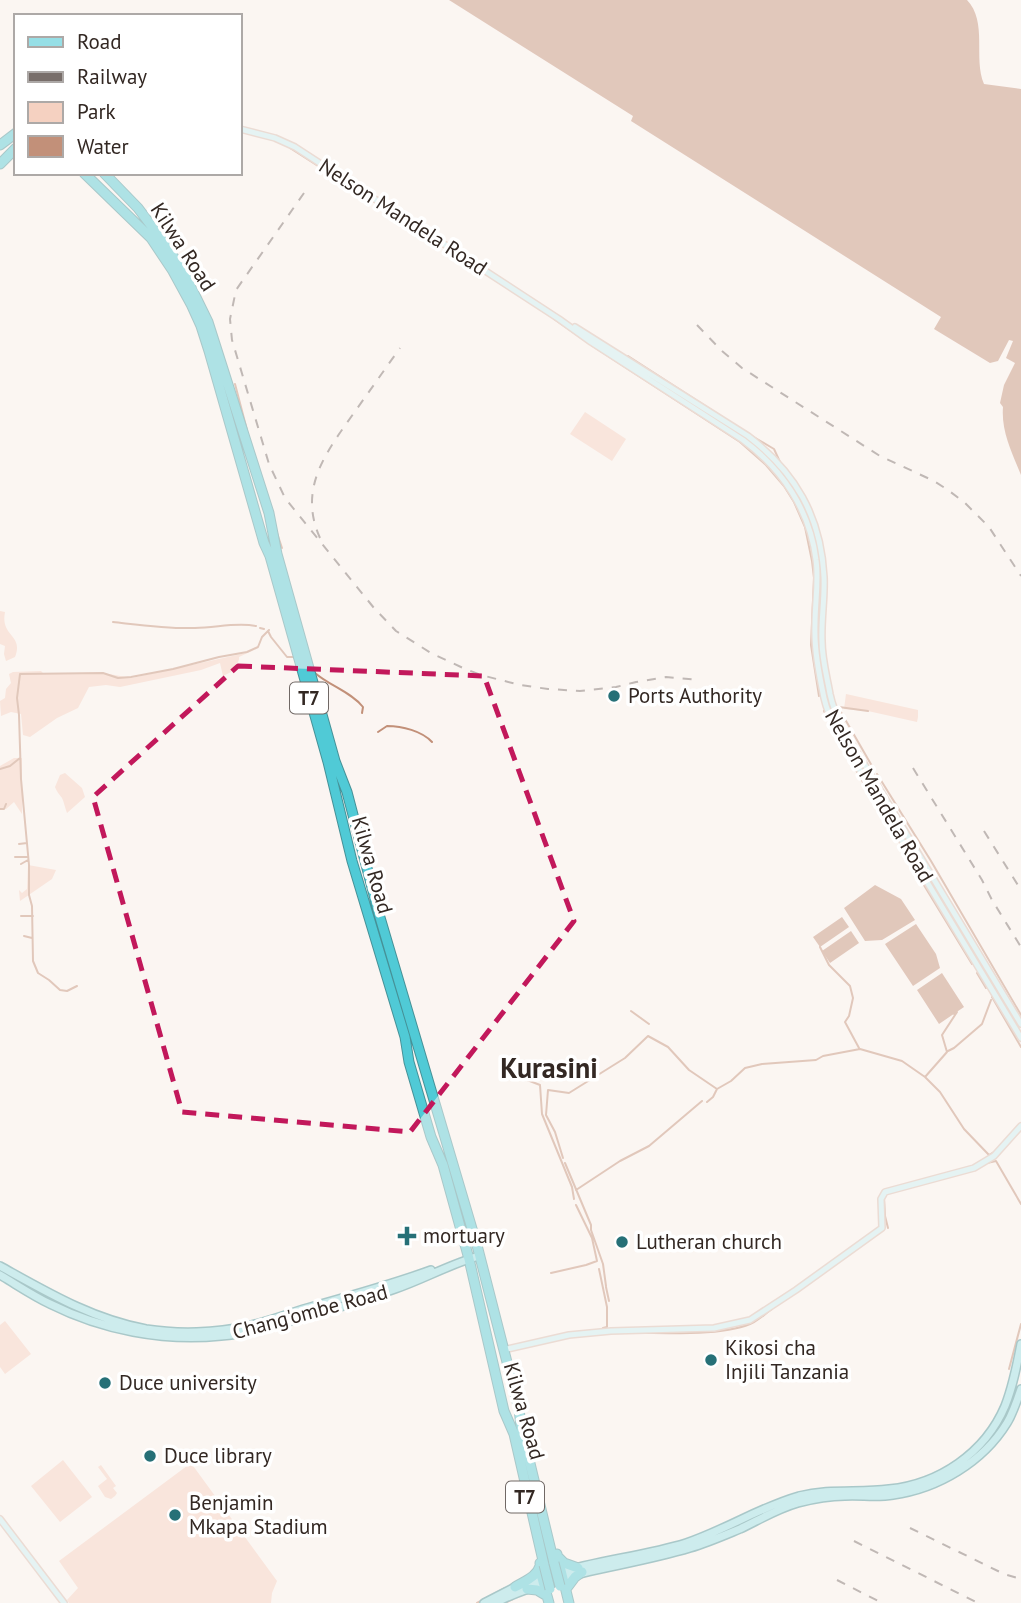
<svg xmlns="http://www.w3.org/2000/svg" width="1021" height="1603" font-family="'PT Sans',sans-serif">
	<rect width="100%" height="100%" fill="#fbf5f2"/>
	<path fill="#f5d1c1" d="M585 412 626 439 612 461 570 434Z
		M0 611 5 612C0 637 24 634 15 657L6 661 4 654 5 646 0 644Z
		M258 648 239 657C240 663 233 666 231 672L223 676 220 663 201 670 120 687 106 685 89 687 78 708 57 718 30 737 23 735 21 714 11 712 1 716 0 701 5 698 6 689 11 683 9 674 13 672 41 671 44 674 103 673 132 678 246 653Z
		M846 694 918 710V717L917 722 868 711 844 709Z
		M14 758H22V814L14 802 6 809 0 808V766Z
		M65 773 82 788 85 797 67 813C65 808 64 802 62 798 59 794 57 792 55 787L60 775Z
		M28 865 56 870 52 879 20 901 19 890 22 893 27 889Z
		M5 1321 31 1354 5 1374 0 1367V1325Z
		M63 1460 92 1497 60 1522 31 1486Z
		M191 1463 277 1581 272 1593 271 1603H69L67 1600 78 1588 59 1561Z
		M101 1465 116 1486 113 1488 117 1493 115 1496 111 1499 105 1497 98 1486 107 1479 98 1467Z"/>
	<path fill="#c29079" d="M449 0H967C988 22 973 58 984 84L1021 89V475C1012 453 1001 431 1003 407L1000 403 1004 385 1015 363 1006 358 1013 341 1009 340 998 361 990 363 934 329 941 317 631 121 633 116Z
		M875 885 901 899 915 920 882 940 865 941 844 908Z
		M842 917 849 927 820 947 813 937Z
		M916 924 936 954 940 968 913 986 885 944Z
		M851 931 859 943 830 963 822 951Z
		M942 973 964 1007 939 1024 917 990Z"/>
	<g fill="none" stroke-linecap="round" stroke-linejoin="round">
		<path stroke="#c29079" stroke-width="2" d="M290 148 396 216 417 232 427 236
			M449 250 465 260
			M475 267 506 287
			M554 319 584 340
			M591 345 740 442 766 465 784 486 794 502 805 527 812 561 814 578 811 645 819 696
			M628 356 724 418
			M235 384 247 430
			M752 436 774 449 780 462
			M277 533 282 548
			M113 622C140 625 168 629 195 628 216 628 235 622 256 626
			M260 628 264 629
			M268 631 271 637 287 657H293
			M315 673C330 686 351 692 363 707L362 713
			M838 707 872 766
			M839 707 868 711
			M824 711 833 729
			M378 732 387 726C402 726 422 731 432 742
			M840 743 845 751
			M847 755 892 831
			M0 769 10 766 20 758
			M877 774 931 861 1021 1015
			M0 809H4L6 804
			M900 843 914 868
			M19 844 27 843
			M15 857H27
			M21 864 28 860
			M919 877 972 964
			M21 916H33
			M24 936 32 938
			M820 947 829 965 850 986 853 998 849 1016 845 1022 859 1048
			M977 973 986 988
			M77 986 67 991 60 990 49 980 38 973 33 961 32 906 29 895V865L21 779 19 715 17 698 20 674 103 673 118 678 131 677 173 669 219 657 247 652 258 647 262 637 269 630
			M992 997 1021 1047
			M631 1011 649 1024
			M954 1014 957 1012 942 1035 947 1052 925 1077 940 1092 964 1129 989 1155 994 1152
			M948 1051 954 1048 982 1024 991 1000
			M522 1078 540 1085 542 1114 572 1187 574 1199
			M707 1102 713 1097 717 1089 731 1081 745 1068 762 1064 816 1060 823 1056 860 1049 902 1061 925 1077
			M563 1158 555 1132 546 1115 548 1090 569 1093 625 1058 648 1036 668 1047 689 1070 717 1089
			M565 1163 591 1225V1230L603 1264 606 1286
			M987 1163 996 1161 1021 1204
			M576 1190 620 1161 649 1146 702 1101
			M884 1198 885 1216 888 1228
			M599 1269 607 1307V1327L603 1328
			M551 1273 586 1265 597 1261 592 1238 576 1205
			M606 1287 609 1301
			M639 1333C669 1333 728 1336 754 1322 760 1319 766 1313 772 1309
			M1009 1369 1021 1324
			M477 1603 505 1588
			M505 1603 513 1599"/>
		<g stroke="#d8bcaf" stroke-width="8">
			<path id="secondary" d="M240 129 275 138 295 147 559 319 591 342 743 440C782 469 810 510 816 560 819 581 815 602 815 624 814 649 819 674 824 698 830 725 851 755 865 779L1021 1038
				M575 327 748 436C795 472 821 516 824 577 825 598 821 620 822 641 822 659 827 677 830 694 836 723 856 750 871 775L1021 1024
				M503 1350 569 1335 611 1331 714 1328 750 1320 796 1290 882 1228 881 1199 885 1192 974 1168 994 1156 1021 1126
				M0 1519 64 1603"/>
		</g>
		<g stroke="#469197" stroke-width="10">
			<path id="primary" d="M0 1266C47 1292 92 1319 146 1329 178 1334 216 1333 247 1326 270 1321 292 1312 314 1306 353 1295 393 1284 431 1270
				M0 1275C17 1285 33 1296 50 1304 102 1330 163 1342 221 1336 251 1334 280 1324 309 1316 338 1308 367 1299 395 1289 424 1279 450 1264 479 1256
				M557 1573C599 1560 644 1556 686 1543 725 1530 760 1507 799 1496 830 1488 859 1493 889 1489 939 1484 985 1453 1005 1406 1013 1386 1017 1365 1021 1344
				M484 1603 515 1587 545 1577
				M495 1603C559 1571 624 1568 690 1548 707 1543 723 1536 740 1529 759 1520 777 1509 798 1503 813 1499 830 1496 845 1496 861 1495 877 1498 893 1495 938 1489 983 1462 1007 1423 1013 1413 1017 1401 1021 1389"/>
		</g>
		<g stroke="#469197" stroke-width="11">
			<path id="highway" d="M0 145 16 133
				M0 164 16 148
				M84 173 151 238 173 271 191 304 201 326 209 351 264 543 270 556 328 762 352 861 405 1037 409 1062 431 1137 443 1165 469 1259 504 1411 514 1434 544 1565
				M104 173 138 208 168 248 186 277 208 322 269 513 277 554 335 761 347 792 379 914 478 1249 519 1409 521 1426 554 1563
				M557 1554 569 1603
				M558 1557 564 1563 578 1568
				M540 1563 542 1578 549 1603
				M515 1587C525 1581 537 1577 540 1566
				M527 1589 537 1590 547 1596
				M566 1589 575 1577 582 1572"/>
		</g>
		<use href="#secondary" stroke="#caeff3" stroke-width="5"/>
		<use href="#primary" stroke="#96dfe6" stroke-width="7"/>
		<use href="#highway" stroke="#50cad6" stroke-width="9"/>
		<path stroke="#786e6a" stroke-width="2" stroke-dasharray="9 9" stroke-linecap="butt" d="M304 193 236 290 230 319 232 340 269 464 285 498 374 608 396 631 431 653 463 668 481 675 520 685 548 689 580 691 616 687 636 682 666 677 699 680
			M697 325 722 351 742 368 880 456 934 481 948 490 965 503 989 527 1021 576
			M320 538C297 487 328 450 356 410 371 389 385 369 400 348
			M913 768 982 880 992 900 1021 947
			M984 831 1021 890
			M910 1528 1004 1574 1021 1579
			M854 1541 978 1603
			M837 1580 882 1603"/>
		<g stroke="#469197" stroke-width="11" stroke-linecap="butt">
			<path id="highway-bridge" d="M554 1563 560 1586
				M544 1565 550 1589"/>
		</g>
		<use href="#highway-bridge" stroke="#50cad6" stroke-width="9"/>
	</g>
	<path d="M0 0H1021V1603H0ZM238 666 484 676 574 921 410 1132 182 1112 93 797Z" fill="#fbf5f2" fill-opacity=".55" fill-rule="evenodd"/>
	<path fill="none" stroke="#c2185b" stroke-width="5" stroke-dasharray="14 9" stroke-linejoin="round" d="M238 666 484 676 574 921 410 1132 182 1112 93 797Z"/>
	<g fill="#267077" stroke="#fff" stroke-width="2.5">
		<circle cx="614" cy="696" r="7"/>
		<path d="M403.5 1225.5h7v7h7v7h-7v7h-7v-7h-7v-7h7z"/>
		<circle cx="622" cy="1242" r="7"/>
		<circle cx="711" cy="1360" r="7"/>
		<circle cx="105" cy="1383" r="7"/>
		<circle cx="150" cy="1456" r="7"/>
		<circle cx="175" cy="1515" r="7"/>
	</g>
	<g text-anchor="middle" stroke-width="7" stroke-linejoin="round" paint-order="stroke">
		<g fill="#fff" stroke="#706865" stroke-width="2">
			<rect x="290" y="682.5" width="38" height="31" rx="5"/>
			<rect x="506" y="1481.5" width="38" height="31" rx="5"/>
		</g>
		<g font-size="19" font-weight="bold" fill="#332823">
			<text x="309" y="705">T7</text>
			<text x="525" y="1504">T7</text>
		</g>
		<g font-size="21" fill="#332823" stroke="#fff">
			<text transform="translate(403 217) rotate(33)" y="7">Nelson Mandela Road</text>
			<text transform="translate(183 247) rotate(57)" y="7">Kilwa Road</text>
			<text transform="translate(879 796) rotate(60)" y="7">Nelson Mandela Road</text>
			<text transform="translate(372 865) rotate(74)" y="7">Kilwa Road</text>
			<text transform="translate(310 1312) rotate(-15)" y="7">Chang'ombe Road</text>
			<text transform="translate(524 1411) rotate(74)" y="7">Kilwa Road</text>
		</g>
		<g font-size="21" fill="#332823" stroke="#fff" text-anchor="start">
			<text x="628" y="703">Ports Authority</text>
			<text x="423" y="1243">mortuary</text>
			<text x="636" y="1249">Lutheran church</text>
			<text x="725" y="1355">Kikosi cha<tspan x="725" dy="24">Injili Tanzania</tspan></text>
			<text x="119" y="1390">Duce university</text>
			<text x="164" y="1463">Duce library</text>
			<text x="189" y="1510">Benjamin<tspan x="189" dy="24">Mkapa Stadium</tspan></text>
		</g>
		<g font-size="28" font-weight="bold" fill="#332823" stroke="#fff">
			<text x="549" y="1078">Kurasini</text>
		</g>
	</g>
	<rect x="14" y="14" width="228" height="161" fill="#ffffff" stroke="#ada9a7" stroke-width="2"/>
	<rect x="28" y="37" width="35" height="10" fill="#96dfe6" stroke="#ada9a7" stroke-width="2"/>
	<text x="77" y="49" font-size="21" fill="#332823">Road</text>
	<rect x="28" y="72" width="35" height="10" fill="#786e6a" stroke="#ada9a7" stroke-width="2"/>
	<text x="77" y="84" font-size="21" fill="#332823">Railway</text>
	<rect x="28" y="102" width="35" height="21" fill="#f5d1c1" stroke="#ada9a7" stroke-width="2"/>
	<text x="77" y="119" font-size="21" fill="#332823">Park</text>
	<rect x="28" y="136" width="35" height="21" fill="#c29079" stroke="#ada9a7" stroke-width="2"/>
	<text x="77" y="154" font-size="21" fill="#332823">Water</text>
</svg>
